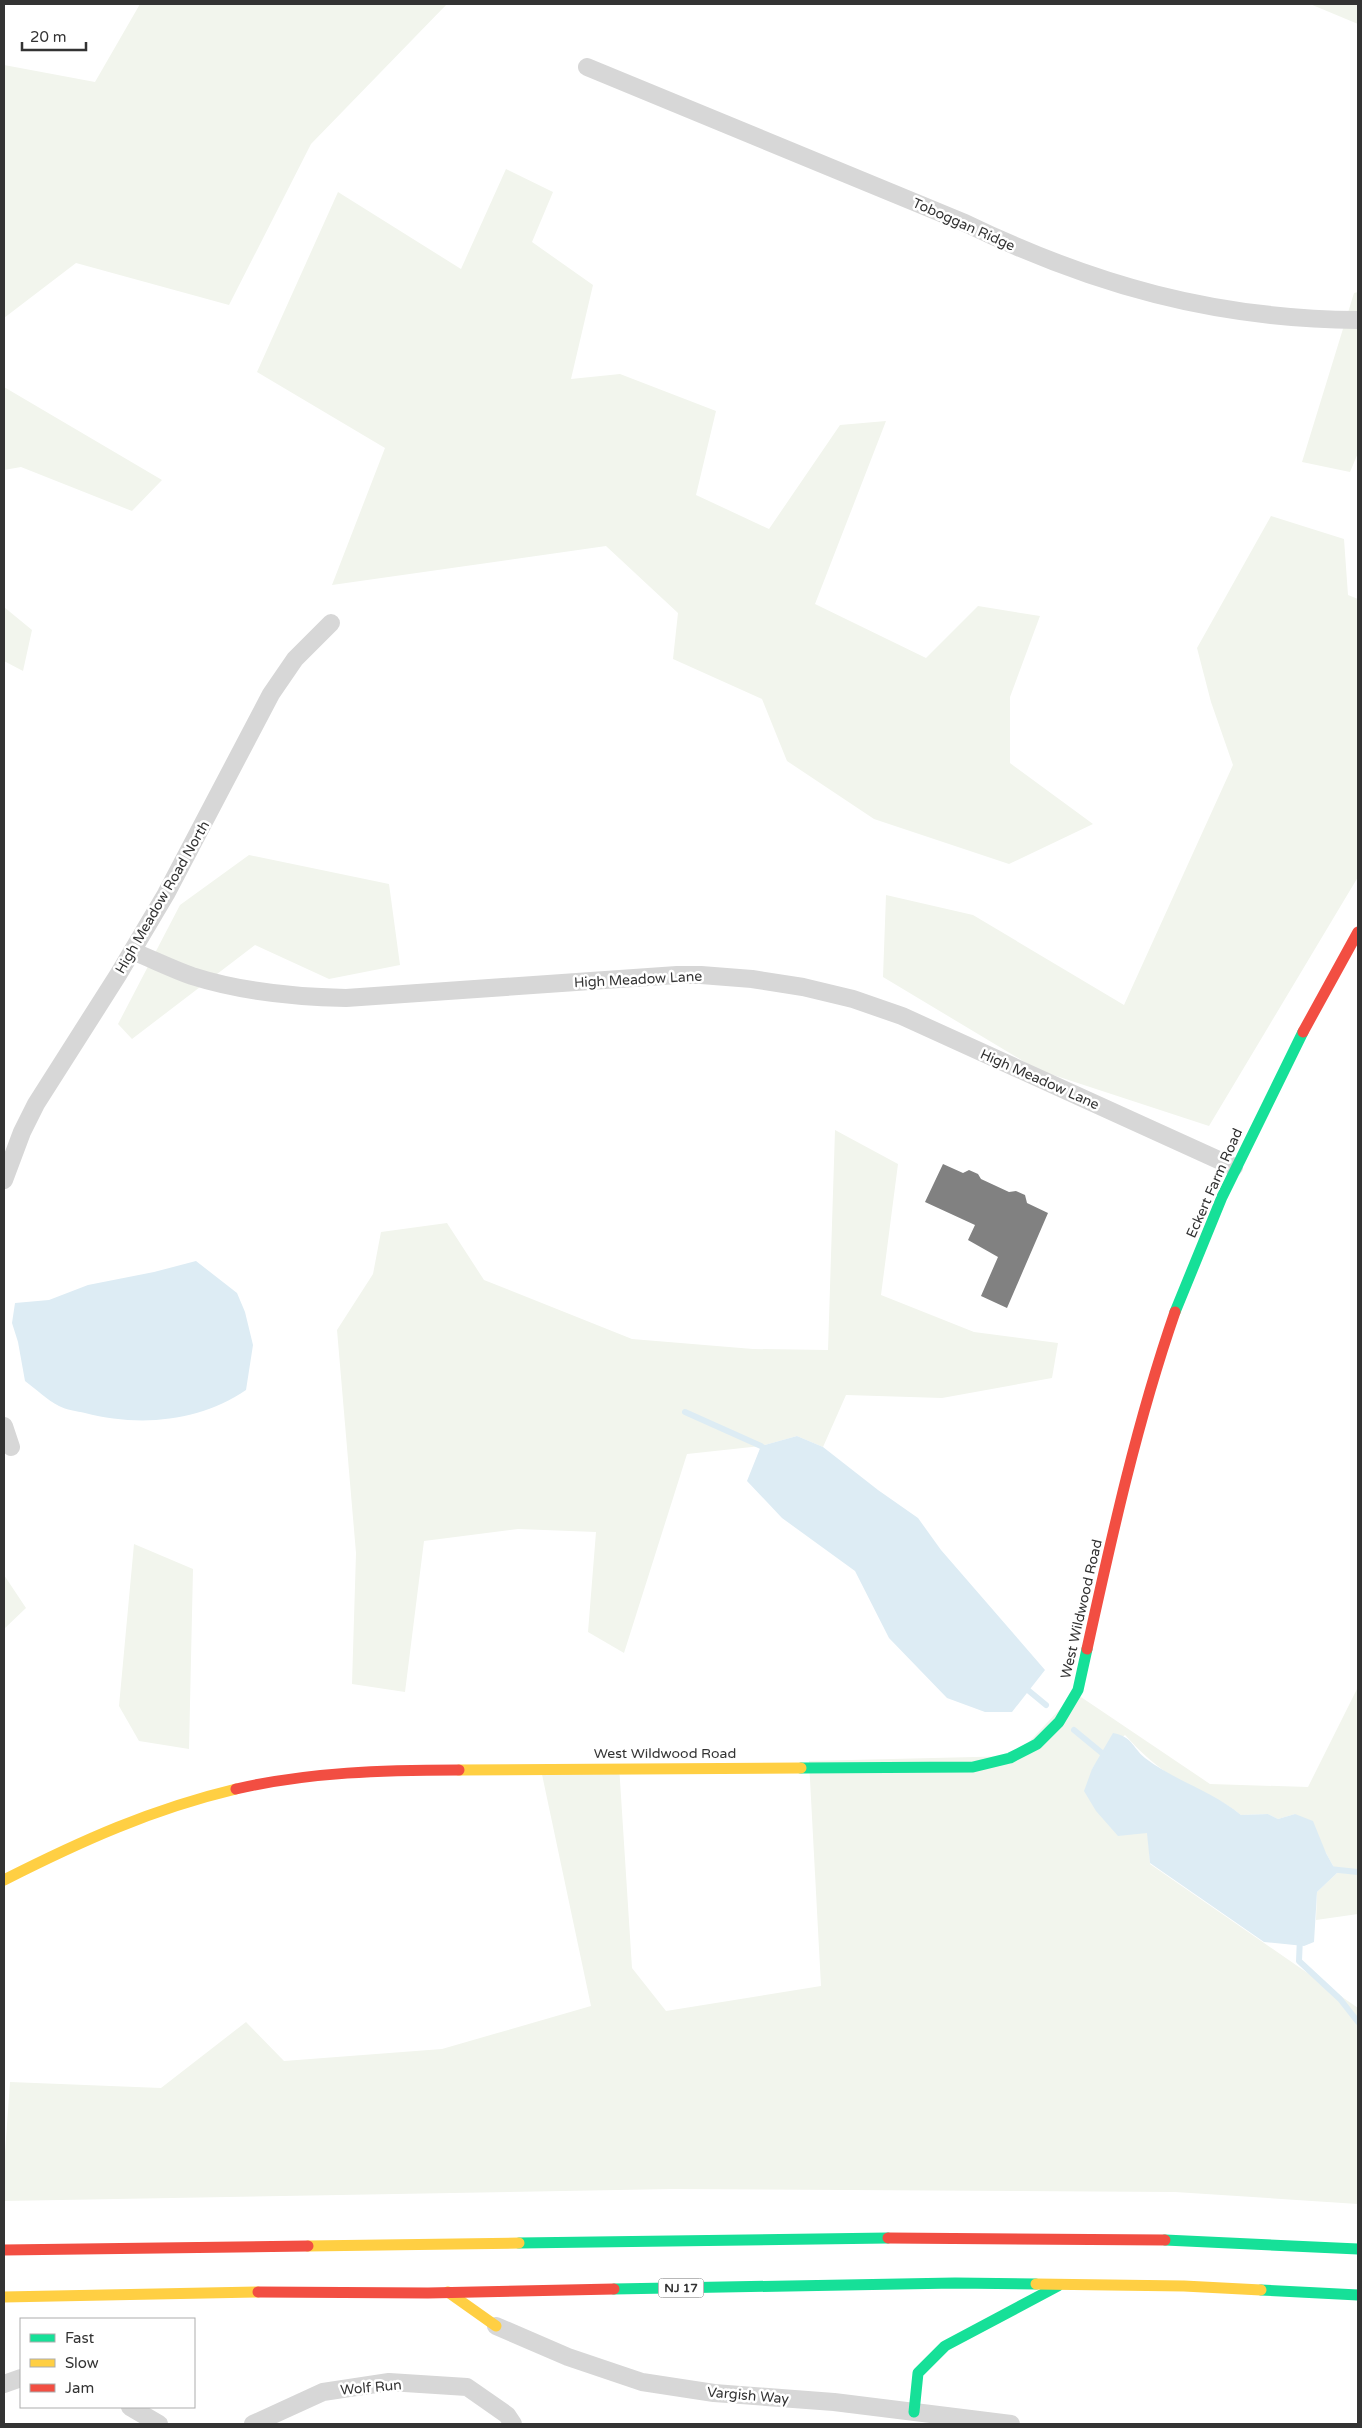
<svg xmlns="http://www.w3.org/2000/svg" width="1362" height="2428" font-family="'Varela Round',sans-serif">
	<rect width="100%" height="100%" fill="#fff"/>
	<path fill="#f2f5ed" d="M140 4H447L311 144 229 305 76 263 4 318V65L95 82Z
		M1310 4H1358V24Z
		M506 169 553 192 532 242 593 285 571 379 620 374 716 411 696 495 769 529 840 425 886 421 815 604 926 658 978 606 1040 616 1010 697V763L1093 824 1009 864 874 819 787 761 762 699 673 659 678 613 606 546 332 585 385 448 257 372 338 192 461 269Z
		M1358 292V453L1350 472 1302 462 1354 293Z
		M4 387 162 480 132 511 21 467 4 470Z
		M1271 516 1344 539 1348 595 1358 599V877L1209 1126 1038 1070 883 977 886 895 973 915 1124 1005 1233 765 1211 702 1197 648Z
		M4 607 32 630 23 671 4 661Z
		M249 855 389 884 400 965 329 979 255 945 132 1039 118 1024 180 905Z
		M835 1130 898 1164 881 1295 974 1332 1058 1343 1052 1378 942 1398 846 1395 823 1447 797 1436 761 1446 687 1454 624 1653 588 1632 596 1532 518 1529 424 1541 405 1692 352 1684 356 1553 337 1330 373 1274 381 1232 447 1223 484 1280 632 1339 753 1349 828 1350Z
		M134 1544 193 1569 189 1749 139 1741 119 1706Z
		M4 1575 26 1608 4 1629Z
		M1358 1687V1914L1316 1920 1317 1892 1337 1873 1326 1853 1295 1814 1278 1819 1268 1814 1241 1815C1224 1801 1205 1794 1186 1784 1162 1772 1143 1755 1125 1735L1103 1753 1092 1769 1148 1833 1150 1864 1358 2008V2204L1175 2192 672 2189 4 2201V2167L10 2082 161 2088 246 2022 284 2061 442 2049 591 2006 540 1765H619L632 1968 666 2011 821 1986 809 1761 1016 1756 1075 1693 1210 1784 1308 1787Z"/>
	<path fill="#ddecf4" d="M196 1261 237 1293 245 1312 253 1345 246 1390C200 1422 139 1427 85 1413 77 1411 66 1410 59 1406 47 1400 36 1389 25 1381L18 1342 12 1323 15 1303 49 1300 88 1285 154 1272Z
		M797 1436 823 1447 878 1490 918 1518 941 1550 1045 1670 1012 1712H985L947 1698 889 1638 855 1571 782 1518 747 1481 761 1446Z
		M1113 1733C1133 1737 1131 1746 1145 1758 1175 1781 1212 1791 1241 1815L1268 1814 1278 1819 1295 1814 1313 1821 1326 1853 1337 1873 1317 1892 1314 1942 1304 1946 1264 1942 1150 1863 1147 1833 1118 1836 1096 1811 1084 1791 1092 1769Z"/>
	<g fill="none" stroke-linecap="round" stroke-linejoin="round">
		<path stroke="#ddecf4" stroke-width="6" d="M685 1412 761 1446 767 1451
			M1023 1686 1046 1705
			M1074 1730 1108 1758
			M1329 1869 1358 1872
			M1300 1937 1299 1961 1340 1999 1358 2022"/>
	</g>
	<path fill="#818181" d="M943 1164 963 1173 969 1170 978 1174 981 1179 1009 1192 1016 1191 1025 1195 1027 1203 1048 1213 1007 1308 981 1296 998 1257 968 1240 975 1225 925 1202Z"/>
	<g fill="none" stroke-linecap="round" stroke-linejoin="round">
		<path stroke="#d7d7d7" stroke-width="18" d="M587 67 965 223C1093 285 1215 319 1358 320
			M132 951C152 959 172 969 192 976 242 992 294 997 346 998L677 975H701L752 979 803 987 853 999 902 1016 1234 1167
			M4 1180 22 1132 36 1104 118 975 166 894 271 694 295 659 331 623
			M4 1426 11 1447
			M496 2326 568 2357 642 2382 714 2393 834 2402 1011 2424
			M4 2384 21 2378
			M130 2407 159 2424
			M253 2424 323 2392 389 2382 467 2387 507 2415 513 2424"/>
		<path stroke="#16e098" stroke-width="11" d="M1175 1312 1222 1197 1303 1032
			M801 1768 973 1767 1010 1758 1037 1744 1059 1722 1078 1690 1087 1649
			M1165 2240 1358 2249
			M519 2243 888 2238
			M614 2289 955 2283 1036 2284
			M1261 2290 1358 2295
			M914 2412 918 2373 945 2346 1058 2286"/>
		<path stroke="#ffcf43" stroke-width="11" d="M459 1770 801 1768
			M4 1880C81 1841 152 1809 236 1789
			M308 2246 519 2243
			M1036 2284 1184 2286 1261 2290
			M448 2292 496 2326
			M4 2297 258 2292"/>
		<path stroke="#f24e42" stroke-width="11" d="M1303 1032 1358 932
			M1087 1649C1112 1535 1137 1422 1175 1312
			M236 1789C310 1772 384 1770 459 1770
			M888 2238 1165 2240
			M4 2250 308 2246
			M258 2292 428 2293 614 2289"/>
	</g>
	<g text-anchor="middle" stroke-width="5" stroke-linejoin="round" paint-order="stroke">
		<rect fill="#fff" stroke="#707070" stroke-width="1" x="658.5" y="2278.5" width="45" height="19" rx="4"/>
		<g font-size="12" font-weight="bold" fill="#333">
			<text x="681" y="2292">NJ 17</text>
		</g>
		<g font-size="14" fill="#333" stroke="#fff">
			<text transform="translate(964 224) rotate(24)" y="5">Toboggan Ridge</text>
			<text transform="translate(162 897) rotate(-60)" y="5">High Meadow Road North</text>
			<text transform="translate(638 979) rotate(-3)" y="5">High Meadow Lane</text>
			<text transform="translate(1040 1079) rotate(24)" y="5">High Meadow Lane</text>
			<text transform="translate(1214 1183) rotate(-66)" y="5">Eckert Farm Road</text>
			<text transform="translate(1081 1609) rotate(-77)" y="5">West Wildwood Road</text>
			<text x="665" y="1758">West Wildwood Road</text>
			<text transform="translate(371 2387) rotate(-5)" y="5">Wolf Run</text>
			<text transform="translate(748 2395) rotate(5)" y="5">Vargish Way</text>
		</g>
	</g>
	<rect width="1362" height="2428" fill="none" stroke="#333333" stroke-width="10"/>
	<rect x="20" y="2318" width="175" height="90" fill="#ffffff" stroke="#adadad"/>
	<rect x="30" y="2334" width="25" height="8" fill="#16e098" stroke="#adadad"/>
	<text x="65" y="2343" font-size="15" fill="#333333">Fast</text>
	<rect x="30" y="2359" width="25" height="8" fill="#ffcf43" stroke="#adadad"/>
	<text x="65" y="2368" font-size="15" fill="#333333">Slow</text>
	<rect x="30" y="2384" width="25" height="8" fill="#f24e42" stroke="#adadad"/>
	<text x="65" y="2393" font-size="15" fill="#333333">Jam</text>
	<path d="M22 42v8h64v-8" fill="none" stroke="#333333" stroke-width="2.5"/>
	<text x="30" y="42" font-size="15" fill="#333333" stroke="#ffffff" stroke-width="4" paint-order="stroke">20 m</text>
</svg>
